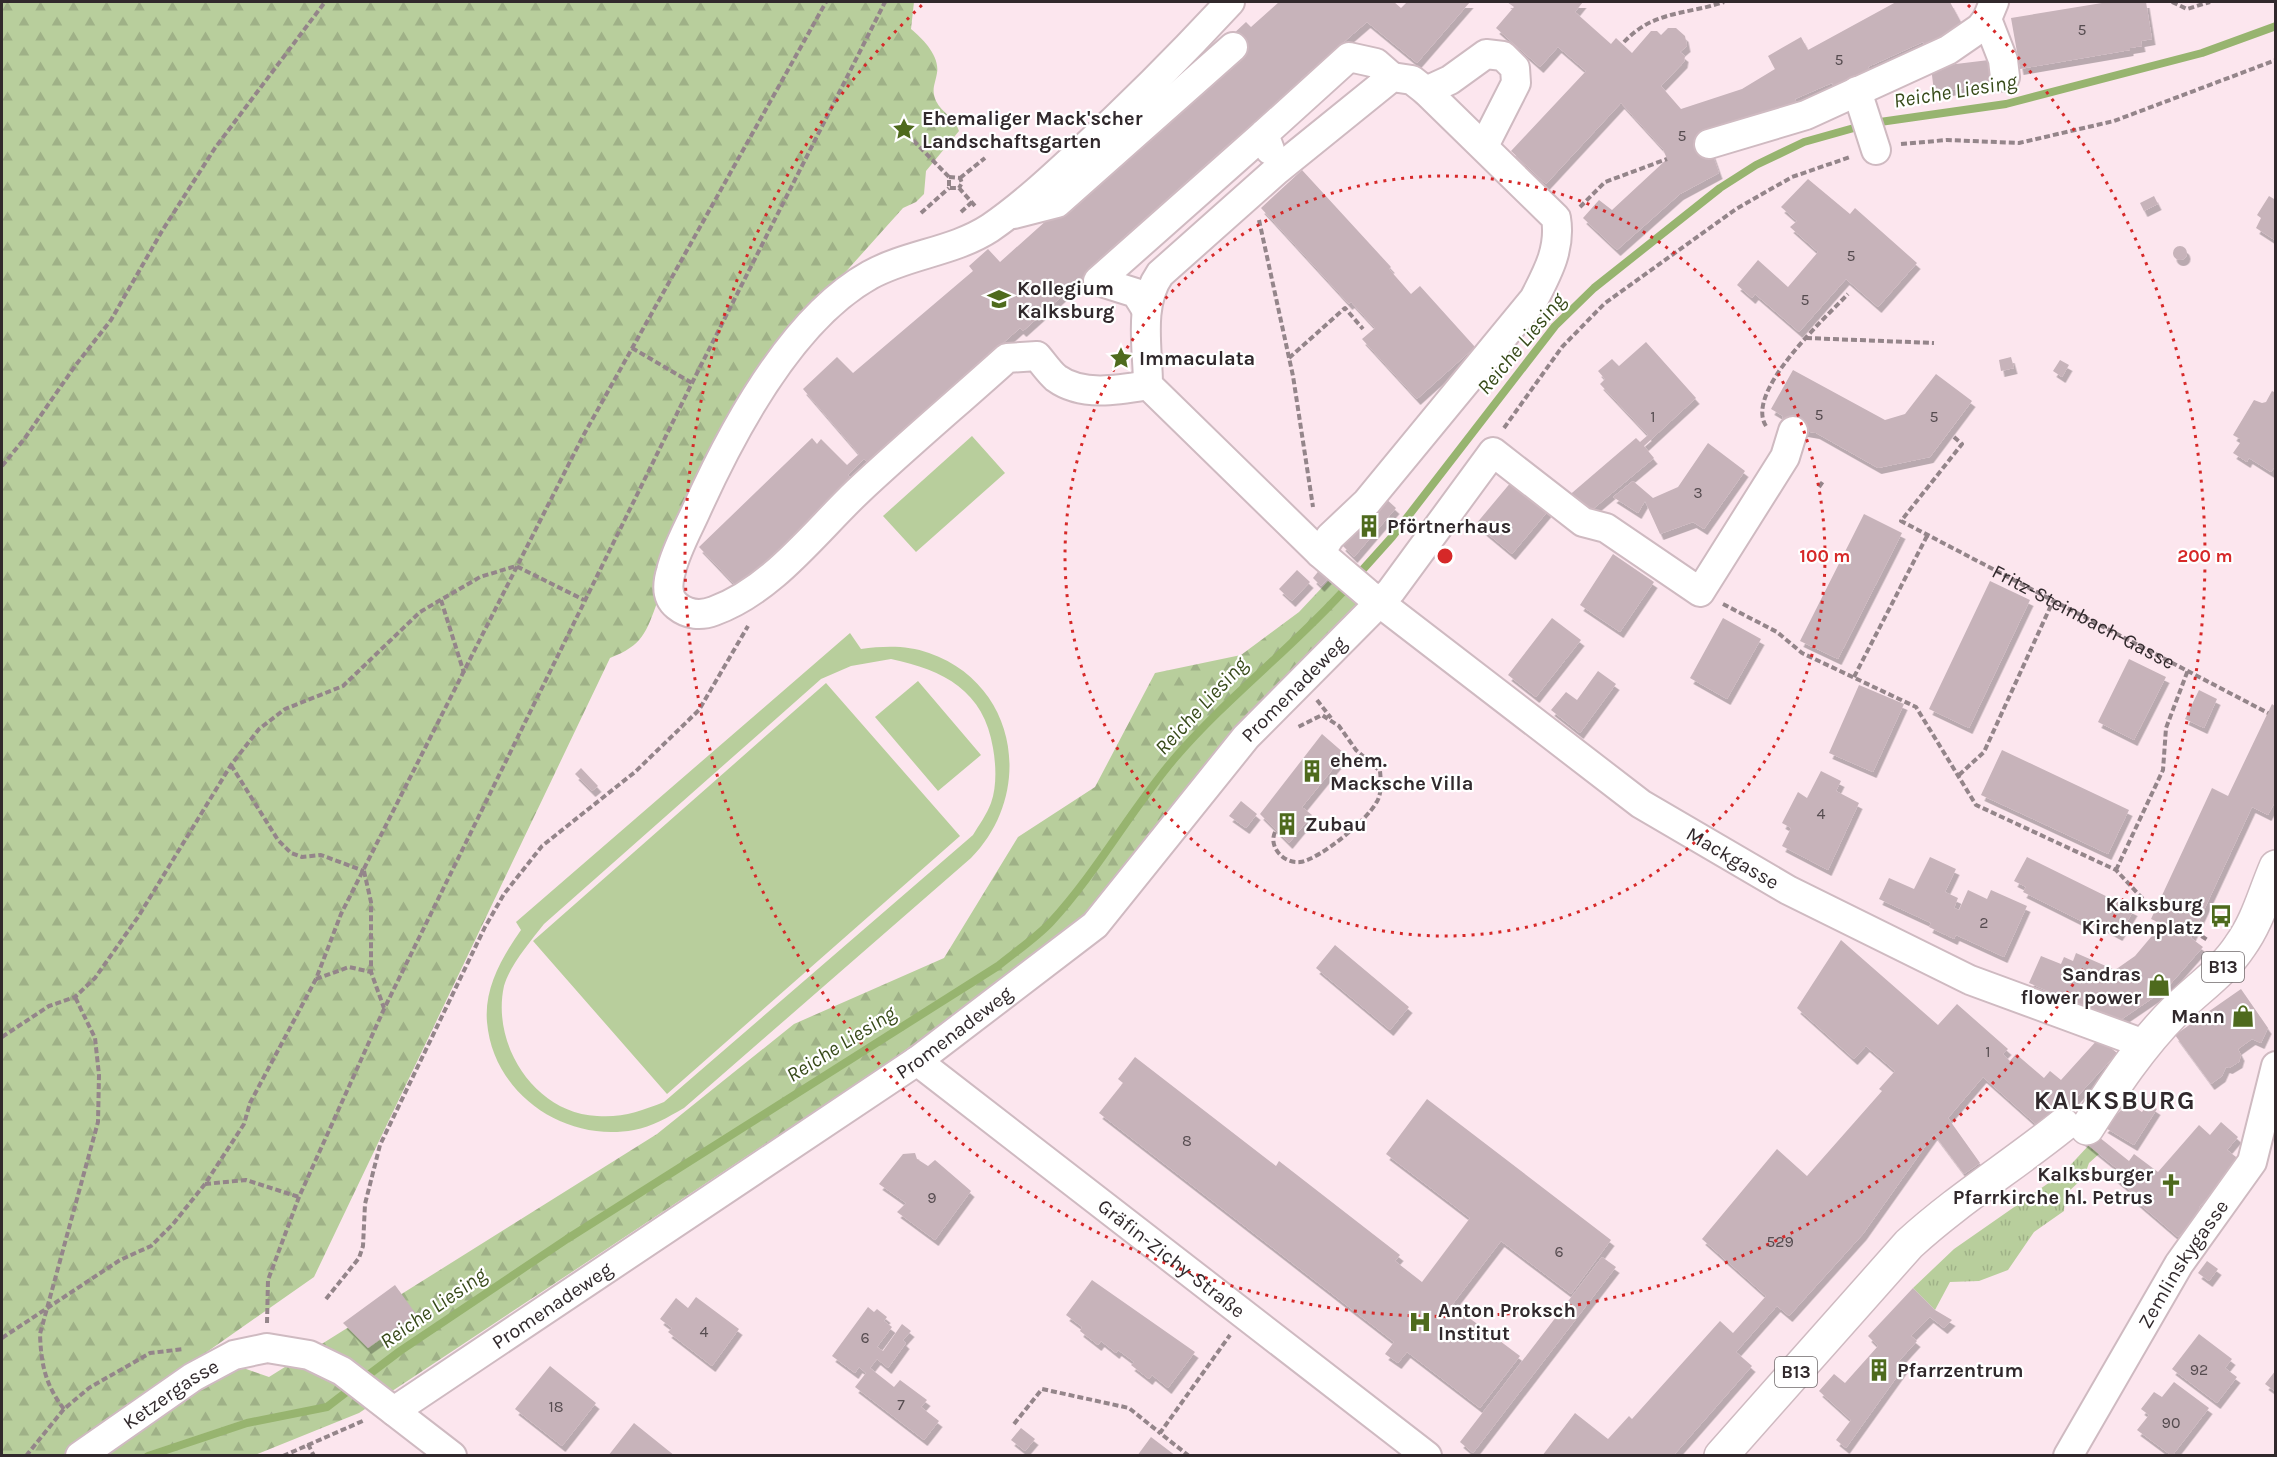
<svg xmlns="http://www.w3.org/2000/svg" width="2277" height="1457" font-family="Karla,sans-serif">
	<defs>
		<pattern id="grass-tufts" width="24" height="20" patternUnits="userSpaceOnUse" patternTransform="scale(1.5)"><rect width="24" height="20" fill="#b8ce9c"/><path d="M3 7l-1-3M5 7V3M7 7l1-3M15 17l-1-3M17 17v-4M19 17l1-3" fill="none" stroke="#9fb187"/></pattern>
		<pattern id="forest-firs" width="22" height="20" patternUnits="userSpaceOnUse" patternTransform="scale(1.5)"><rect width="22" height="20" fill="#b8ce9c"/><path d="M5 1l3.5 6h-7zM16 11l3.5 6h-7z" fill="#9fb187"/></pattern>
		<filter id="shadow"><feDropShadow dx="3.5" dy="6" stdDeviation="0" flood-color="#0004"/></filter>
	</defs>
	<rect width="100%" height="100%" fill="#fce6ee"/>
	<path fill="url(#grass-tufts)" d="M2089 1145 2099 1154 2089 1163 2084 1177 2065 1195 2064 1211 2034 1232 2008 1270 1979 1281 1950 1282 1935 1310 1913 1288 1954 1249 2063 1173Z"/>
	<path fill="url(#forest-firs)" d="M2 2H914L911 29C923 39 940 56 937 73 935 85 931 89 936 101 942 113 955 118 959 131L926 171 924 194 916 202 903 208 833 286 658 600C646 633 643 645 610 658L314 1277 204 1354 269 1377 657 1134 794 1024 944 958 1018 837 1095 787 1155 673 1241 655 1299 612 1330 579 1357 604 1236 729 1137 856 1069 935 877 1070 359 1413 255 1455 2 1456Z"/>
	<path fill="#b8ce9c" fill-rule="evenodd" d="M972 436 1005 473 916 552 883 516Z
		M850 633 861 649C884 646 907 645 929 653 1018 684 1035 793 971 858L684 1108C668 1117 652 1127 634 1130 565 1143 493 1094 487 1022 484 988 502 957 521 930L516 922ZM891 659C944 670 984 691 993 748 996 765 997 786 991 803 987 814 979 825 973 835L664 1102C641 1111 622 1118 597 1116 535 1113 491 1045 504 986 510 965 530 942 544 924L821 679 851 666Z
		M918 681 981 755 938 791 875 717Z
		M826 683 960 836 667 1094 533 941Z"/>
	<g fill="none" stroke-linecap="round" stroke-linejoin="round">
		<path stroke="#97b46f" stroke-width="8" d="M1873 123 2006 104 2202 53 2276 26
			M1357 576 1392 537 1555 326 1594 288 1720 188 1756 165 1804 142 1861 126
			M363 1379 400 1351 567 1239 998 966C1015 952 1036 938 1051 922 1097 872 1130 811 1174 759 1228 696 1295 646 1349 585
			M148 1456 247 1423 327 1407 353 1387"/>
	</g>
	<path fill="#c7b3ba" filter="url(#shadow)" d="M1279 2H1394L1401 8 1407 2H1470L1417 63 1367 22 1301 79 1304 82 1236 142 1233 140 1089 268 1091 270 1023 331 1020 328 868 463 864 459 848 475 853 480 740 590 699 547 812 438 817 444 821 439 847 465 859 454 803 389 837 357 853 373 973 271 969 266 988 249 1000 262 1241 46 1231 36 1246 22 1251 27Z
		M1507 2H1583L1575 12 1611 44 1616 38 1632 53 1651 31H1657L1661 35 1668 28H1676L1685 36 1687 46 1680 52 1685 56 1684 62 1661 86 1681 109 1742 89 1775 69 1768 56 1801 37 1808 50 1896 2H1950L1963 26 1925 46 1923 42 1868 67 1871 72 1837 91 1832 83 1795 99 1797 103 1779 110 1706 136 1719 173 1680 194 1617 250 1583 218 1599 200 1612 210 1667 159 1663 149 1621 103 1546 184 1511 151 1586 71 1558 47 1540 67 1496 28 1514 7Z
		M2108 2H2146L2152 39 2141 41 2142 46 2130 48V50L2020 69 2011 18Z
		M1989 60 1992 84 1934 92 1931 67Z
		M1302 170 1391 267 1389 269 1411 294 1420 286 1475 347 1417 399 1362 339 1375 328 1351 302 1349 304 1261 208Z
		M1808 179 1850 214 1855 208 1917 263 1878 307 1846 279 1799 332 1755 294 1752 298 1737 285 1758 260 1788 287 1818 252 1790 227 1797 221 1781 207Z
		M2154 196 2158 204 2144 211 2140 203Z
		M2269 196 2274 199 2276 197V241L2256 228 2261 218 2257 215Z
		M2173 253a7 7 0 1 1 14 0a7 7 0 1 1-14 0Z
		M1646 342 1696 398 1644 446 1654 458 1587 514 1566 498 1636 438 1640 442 1648 435 1600 384 1605 379 1598 371 1612 359 1619 366Z
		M2011 357 2014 368 2001 371 1999 360Z
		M2060 360 2069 365 2062 377 2053 371Z
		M1793 370 1885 420 1905 414 1936 374 1972 401 1930 457 1878 468 1816 433 1781 427 1783 416 1771 409Z
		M2272 391 2276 393V465L2271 472 2249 458 2247 462 2233 453 2240 443V439L2233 435 2254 400 2262 403 2266 402Z
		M1708 443 1745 471 1704 529 1693 522 1660 534 1645 501 1638 513 1613 497 1633 481 1653 498 1678 487Z
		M1517 475 1553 505 1512 554 1476 524Z
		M1384 497 1396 508 1354 557 1342 545Z
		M1864 514 1902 533 1838 659 1800 641Z
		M1613 554 1654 582 1620 632 1580 605Z
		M1321 568 1330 576 1321 586 1313 578Z
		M1297 570 1310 582 1292 601 1279 589Z
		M1990 581 2030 600 1969 728 1929 709Z
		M1552 618 1581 640 1536 697 1508 675Z
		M1723 618 1761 639 1727 699 1690 678Z
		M2129 659 2166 677 2134 740 2098 722Z
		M1598 671 1616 684 1580 733 1551 710 1566 692 1577 700Z
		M1859 685 1904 704 1873 772 1829 753Z
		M2199 690 2217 699 2204 728 2185 719Z
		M2272 704 2276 707V800L2268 815 2252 807 2191 938 2203 947 2166 989 2119 1021 2029 983 2041 956 2061 964 2064 957 2073 961 2076 953 2115 970 2135 956 2162 924 2151 919 2212 788 2228 796Z
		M1322 734 1345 754 1302 807 1312 815 1289 843 1260 814Z
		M2002 750 2129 810 2108 854 1981 795Z
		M581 768 598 786 592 791 575 774Z
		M1821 771 1841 781 1836 791 1859 803 1828 870 1782 846 1791 828 1782 823 1798 792 1807 798Z
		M1241 801 1257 814 1246 828 1229 816Z
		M1930 857 1956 869 1945 892 1958 898 1954 908 1959 910 1968 890 1987 899 1991 890 2027 906 2004 957 1956 935 1954 939 1929 927 1931 923 1879 899 1889 878 1914 889Z
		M2027 857 2134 910 2119 935 2089 919 2087 924 2023 892 2026 887 2014 881Z
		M1841 940 1938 1025 1957 1004 2008 1049 2003 1054 2010 1061 2016 1054 2044 1078 2050 1071 2061 1080 2099 1038 2117 1053 2065 1110 2129 1161 2134 1154 2158 1172 2199 1125 2210 1135 2221 1122 2238 1137 2227 1150 2240 1160 2199 1207 2202 1210 2178 1237 2129 1195 2132 1192 2114 1177 2120 1171 2053 1117 2039 1127 1983 1077 1948 1118 1980 1163 1964 1174 1934 1134 1863 1234 1789 1316 1777 1306 1736 1352 1752 1366 1673 1456H1542L1575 1413 1608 1439 1629 1416 1632 1419 1720 1321 1733 1333 1766 1296 1702 1239 1777 1149 1807 1176 1882 1091 1879 1089 1895 1071 1866 1046 1854 1059 1797 1008Z
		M1335 945 1409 1007 1390 1030 1316 968Z
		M2241 989 2268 1028 2261 1043 2252 1039 2238 1049 2241 1055 2239 1062 2229 1068 2226 1067 2222 1076 2211 1084 2175 1035Z
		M1135 1057 1276 1166 1279 1161 1400 1255 1395 1261 1422 1282 1470 1218 1386 1154 1427 1099 1611 1240 1571 1294 1501 1241 1452 1305 1520 1356 1480 1408 1407 1352 1398 1363 1385 1354 1394 1342 1099 1113 1123 1083 1118 1079Z
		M2128 1103 2142 1112 2148 1103 2157 1109 2134 1145 2104 1127Z
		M915 1153 917 1159 928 1166 935 1160 971 1191 935 1240 897 1212 906 1203 879 1184 903 1154Z
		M1602 1257 1616 1267 1473 1453 1460 1442Z
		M2207 1261 2218 1269 2209 1281 2198 1273Z
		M1092 1280 1195 1352 1168 1388 1152 1375 1149 1379 1131 1365 1134 1362 1118 1350 1116 1353 1101 1341 1098 1345 1080 1331 1082 1327 1066 1315Z
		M395 1285 416 1314 368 1348 343 1323Z
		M1913 1288 1935 1310 1952 1320 1944 1328 1930 1317 1911 1336 1917 1341 1898 1362 1904 1367 1846 1448 1836 1440 1851 1420 1819 1391 1834 1374 1845 1383 1878 1346 1868 1336Z
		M696 1297 739 1329 712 1366 668 1332 672 1328 660 1319 676 1298 688 1308Z
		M868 1307 874 1312 877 1309 887 1317 884 1321 892 1327 877 1347 883 1351 902 1324 911 1331 903 1340 906 1343 888 1368 877 1359 870 1368 894 1387 900 1380 927 1400 921 1407 939 1421 924 1440 855 1387 866 1373 859 1367 855 1373 832 1356Z
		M2199 1334 2232 1359 2225 1368 2237 1377 2217 1403 2172 1369Z
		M550 1366 596 1403 562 1446 515 1409Z
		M2276 1370V1392L2265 1384Z
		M2174 1382 2209 1408 2172 1456 2137 1430 2149 1415 2141 1409 2154 1392 2162 1397Z
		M634 1423 675 1456H608Z
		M1021 1428 1035 1439 1025 1451 1011 1440Z
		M1151 1437 1176 1456H1137Z"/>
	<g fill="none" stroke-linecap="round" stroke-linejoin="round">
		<g stroke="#cfbac1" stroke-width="32">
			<g id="minor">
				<path d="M1987 19 2003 60 2005 77"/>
				<path d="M1392 77 1412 80 1426 91 1556 218C1561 248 1548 272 1534 299L1367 502 1330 537 1320 553 1148 385C1148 349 1138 305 1160 274L1277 170Z"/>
				<path d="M1426 91 1450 80 1486 54 1503 56 1515 68 1516 83 1484 146"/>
				<path d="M1857 91 1876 150"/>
				<path d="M1709 144 1806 115 1948 50 1980 28 1987 19 1994 2"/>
				<path d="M1270 150 1264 134 1349 57 1376 63 1392 77"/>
				<path d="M1014 214 1057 203 1233 47"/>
				<path d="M1146 309 1136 293 1098 281 1264 134"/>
				<path d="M1148 385C1119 390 1082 397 1056 378 1049 372 1043 363 1037 356L1007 358C957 403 906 446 857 492 814 533 772 590 714 611 701 616 688 615 677 606 666 597 667 584 671 571 676 550 687 531 696 511 732 431 791 319 870 275 908 254 953 252 990 228 1022 206 1051 179 1079 153 1131 105 1182 54 1230 2"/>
				<path id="s2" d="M1320 553 1367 593 1641 804 1788 890 1970 980 2144 1044"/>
				<path id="s3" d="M917 1061 1427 1456"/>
				<path id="s4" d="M394 1411 917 1061 1095 925 1246 737 1391 591 1493 452 1583 522 1606 528 1700 592 1785 457 1793 431"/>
				<path id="s5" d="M80 1456 193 1377 234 1355 267 1348 309 1355 342 1371 452 1456"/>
				<path id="s6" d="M2068 1456 2179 1264 2252 1162 2276 1066"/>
			</g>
		</g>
		<g stroke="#cfbac1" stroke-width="36">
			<path id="major" d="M2087 1128C2114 1086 2140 1046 2175 1011 2197 989 2223 972 2240 946 2258 921 2264 895 2276 867
				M1721 1456 1909 1244C1957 1200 2012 1166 2063 1125"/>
		</g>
		<g stroke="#94858a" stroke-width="4" stroke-dasharray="6 3" stroke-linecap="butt">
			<path d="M2172 2 2187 9 2210 2"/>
			<path d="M1624 42C1654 10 1686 15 1724 2"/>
			<path d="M907 134 949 177V188H959L976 207"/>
			<path d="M1901 144 1947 140 2019 143 2114 121 2276 60"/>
			<path d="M949 177 960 178 962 183 959 188"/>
			<path d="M960 178 985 158"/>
			<path d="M1580 207 1605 182 1667 159"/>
			<path d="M961 212 972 202"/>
			<path d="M921 213 949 188"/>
			<path d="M1259 220 1293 376 1313 507"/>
			<path d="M1806 338 1934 343"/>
			<path d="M632 348 692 383"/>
			<path d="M1289 358 1345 308 1363 329"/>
			<path d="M1766 426C1744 392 1825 318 1848 294"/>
			<path d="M1504 428 1562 347 1605 303 1736 209 1792 177 1850 157"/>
			<path id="s1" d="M1954 437 1962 444 1901 521 2268 713"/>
			<path d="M2 466 25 438 75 366 111 320 162 231 215 148 325 2"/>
			<path d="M1819 487 1824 480"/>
			<path d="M441 600 464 673"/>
			<path d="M1723 604 1777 632 1802 653 1916 707 1976 805 2116 870 2154 911"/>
			<path d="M1854 677 1927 536"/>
			<path d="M1317 700 1331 718"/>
			<path d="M231 765 278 840 291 853 302 857 321 855 364 871"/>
			<path d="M1959 775 1984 752 2053 601"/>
			<path d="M1275 832C1268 847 1284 864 1300 862 1319 860 1367 820 1376 803 1382 795 1381 781 1380 771L1356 750 1339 726 1322 715 1296 728"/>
			<path d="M2116 870 2163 770 2166 728 2188 670"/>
			<path d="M364 871 371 902V972L384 1008"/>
			<path d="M2194 931 2209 941"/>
			<path d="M316 979 349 967 371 972"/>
			<path d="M2 1037 49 1006 75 997 95 978 138 917 231 765 259 729 285 709 343 686 420 612 480 577 516 566 584 600"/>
			<path d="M205 1184 246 1180 299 1197"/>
			<path d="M326 1299 359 1258 363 1246 365 1204 380 1145 485 927 504 894 542 846 635 772 699 710 748 626"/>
			<path d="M267 1323 268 1280 299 1197 384 1009 692 383 885 2"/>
			<path d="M2 1338 120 1260 151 1246 173 1224 205 1184 244 1124 250 1103 316 979 341 914 583 436 826 2"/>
			<path d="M64 1409C45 1385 41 1363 40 1334L98 1122 99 1075 95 1038 75 997"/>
			<path d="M1014 1424 1042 1389 1129 1408 1160 1433"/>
			<path d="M308 1444 314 1456"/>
			<path d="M26 1456 64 1409 89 1388 150 1353 184 1349"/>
			<path d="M283 1456 365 1420"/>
			<path d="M1189 1456 1160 1433 1230 1335"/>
		</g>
		<use href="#minor" stroke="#fff" stroke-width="28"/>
		<use href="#major" stroke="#fff" stroke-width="33"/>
	</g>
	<g fill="none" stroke="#d62828" stroke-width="3" stroke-dasharray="3 6">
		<circle cx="1445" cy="556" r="380"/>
		<path d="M1968 5A760 760 0 1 1 922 5"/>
	</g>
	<defs>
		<g id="sight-bare" transform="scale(1.8)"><path d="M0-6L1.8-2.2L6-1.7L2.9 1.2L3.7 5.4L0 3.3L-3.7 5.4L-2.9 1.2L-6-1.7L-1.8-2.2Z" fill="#4e6a1d" stroke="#fff" stroke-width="2.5" paint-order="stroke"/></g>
		<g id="school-bare" transform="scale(1.8)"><path d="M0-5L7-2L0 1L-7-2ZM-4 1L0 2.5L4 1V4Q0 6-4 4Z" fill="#4e6a1d" stroke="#fff" stroke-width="2.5" paint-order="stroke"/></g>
		<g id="building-bare" transform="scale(1.8)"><path d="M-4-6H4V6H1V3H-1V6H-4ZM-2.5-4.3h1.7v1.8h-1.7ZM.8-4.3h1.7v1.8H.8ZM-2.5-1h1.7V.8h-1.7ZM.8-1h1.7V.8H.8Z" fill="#4e6a1d" stroke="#fff" stroke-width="2.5" paint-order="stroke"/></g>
		<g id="bus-bare" transform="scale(1.8)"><path d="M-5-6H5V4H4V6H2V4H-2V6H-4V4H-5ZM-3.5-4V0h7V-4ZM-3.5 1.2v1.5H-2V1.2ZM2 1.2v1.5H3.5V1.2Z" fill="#4e6a1d" stroke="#fff" stroke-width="2.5" paint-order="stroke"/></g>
		<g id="shop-bare" transform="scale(1.8)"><path d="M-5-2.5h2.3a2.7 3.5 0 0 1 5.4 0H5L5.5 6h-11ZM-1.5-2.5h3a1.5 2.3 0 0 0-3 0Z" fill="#4e6a1d" stroke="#fff" stroke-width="2.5" paint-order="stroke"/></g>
		<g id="church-bare" transform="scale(1.8)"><path d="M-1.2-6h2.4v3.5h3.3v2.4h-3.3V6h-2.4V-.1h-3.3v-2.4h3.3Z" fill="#4e6a1d" stroke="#fff" stroke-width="2.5" paint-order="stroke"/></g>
		<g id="hospital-bare" transform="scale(1.8)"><path d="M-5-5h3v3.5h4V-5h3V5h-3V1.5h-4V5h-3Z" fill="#4e6a1d" stroke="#fff" stroke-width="2.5" paint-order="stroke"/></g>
	</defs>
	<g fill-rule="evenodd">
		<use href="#sight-bare" x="904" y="129"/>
		<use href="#school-bare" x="999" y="299"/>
		<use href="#sight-bare" x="1121" y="358"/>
		<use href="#building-bare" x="1369" y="526"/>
		<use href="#building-bare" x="1312" y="771"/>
		<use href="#building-bare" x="1287" y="824"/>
		<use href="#bus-bare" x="2221" y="916"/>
		<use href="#shop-bare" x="2159" y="985"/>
		<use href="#shop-bare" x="2243" y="1016"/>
		<use href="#church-bare" x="2171" y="1185"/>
		<use href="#hospital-bare" x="1420" y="1322"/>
		<use href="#building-bare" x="1879" y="1370"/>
	</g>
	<g text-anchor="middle" stroke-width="4.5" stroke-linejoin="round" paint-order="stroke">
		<g font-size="16" fill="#564c50">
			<text x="2082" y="35">5</text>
			<text x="1839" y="65">5</text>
			<text x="1682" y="141">5</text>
			<text x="1851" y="261">5</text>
			<text x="1805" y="305">5</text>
			<text x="1819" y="420">5</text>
			<text x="1653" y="422">1</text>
			<text x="1934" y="422">5</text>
			<text x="1698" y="498">3</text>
			<text x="1821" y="819">4</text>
			<text x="1984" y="928">2</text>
			<text x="1988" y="1057">1</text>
			<text x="1187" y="1146">8</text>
			<text x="932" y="1203">9</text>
			<text x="1780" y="1247">529</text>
			<text x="1559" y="1257">6</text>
			<text x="704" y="1337">4</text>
			<text x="865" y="1343">6</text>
			<text x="2199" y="1375">92</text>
			<text x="901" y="1410">7</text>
			<text x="556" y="1412">18</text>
			<text x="2171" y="1428">90</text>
		</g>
		<g fill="#fff" stroke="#6f696b" stroke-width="1.5">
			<rect x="2202" y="952" width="42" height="30" rx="4.5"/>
			<rect x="1775" y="1357" width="42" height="30" rx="4.5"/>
		</g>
		<g font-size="18" font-weight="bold" fill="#31292c">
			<text x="2223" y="973">B13</text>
			<text x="1796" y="1378">B13</text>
		</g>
		<g font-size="20" font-weight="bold" fill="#31292c" stroke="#fff" text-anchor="start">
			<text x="922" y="125">Ehemaliger Mack'scher<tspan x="922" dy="23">Landschaftsgarten</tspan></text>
			<text x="1017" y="295">Kollegium<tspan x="1017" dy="23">Kalksburg</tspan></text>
			<text x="1139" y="365">Immaculata</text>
			<text x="1387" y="533">Pförtnerhaus</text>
			<text x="1330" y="767">ehem.<tspan x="1330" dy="23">Macksche Villa</tspan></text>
			<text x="1305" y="831">Zubau</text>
			<text x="2203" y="911" text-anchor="end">Kalksburg<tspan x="2203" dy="23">Kirchenplatz</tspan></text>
			<text x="2141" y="981" text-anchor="end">Sandras<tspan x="2141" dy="23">flower power</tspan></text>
			<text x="2225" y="1023" text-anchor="end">Mann</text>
			<text x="2153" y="1181" text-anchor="end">Kalksburger<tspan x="2153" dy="23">Pfarrkirche hl. Petrus</tspan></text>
			<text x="1438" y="1317">Anton Proksch<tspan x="1438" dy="23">Institut</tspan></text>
			<text x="1897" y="1377">Pfarrzentrum</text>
		</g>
		<g font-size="20" fill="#31292c" stroke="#fff">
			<text dy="7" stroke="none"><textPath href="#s1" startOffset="315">Fritz-Steinbach-Gasse</textPath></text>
			<text dy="7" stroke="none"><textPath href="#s4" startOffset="1162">Promenadeweg</textPath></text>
			<text dy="7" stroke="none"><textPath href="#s2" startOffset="514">Mackgasse</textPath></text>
			<text dy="7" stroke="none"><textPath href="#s4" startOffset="676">Promenadeweg</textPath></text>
			<text dy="7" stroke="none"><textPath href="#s3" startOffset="322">Gräfin-Zichy-Straße</textPath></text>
			<text dy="7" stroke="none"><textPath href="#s6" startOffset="224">Zemlinskygasse</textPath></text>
			<text dy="7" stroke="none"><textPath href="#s4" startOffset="190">Promenadeweg</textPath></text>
			<text dy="7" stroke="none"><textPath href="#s5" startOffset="110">Ketzergasse</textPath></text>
		</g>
		<g font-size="21" font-style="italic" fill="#374a19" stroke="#fff">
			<text transform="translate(1955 91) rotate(-9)" y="7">Reiche Liesing</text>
			<text transform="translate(1521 344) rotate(-50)" y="7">Reiche Liesing</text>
			<text transform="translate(1201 706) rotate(-47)" y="7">Reiche Liesing</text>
			<text transform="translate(841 1044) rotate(-32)" y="7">Reiche Liesing</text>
			<text transform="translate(433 1308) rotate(-35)" y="7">Reiche Liesing</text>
		</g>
		<g font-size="26" font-weight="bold" letter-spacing="1.5" fill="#31292c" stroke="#fff">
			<text x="2115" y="1109">KALKSBURG</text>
		</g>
	</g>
	<circle cx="1445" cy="556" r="9" fill="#d62828" stroke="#fff" stroke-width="3"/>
	<g font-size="18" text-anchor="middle" font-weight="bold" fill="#d62828" stroke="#fff" stroke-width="4.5" stroke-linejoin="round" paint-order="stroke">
		<text x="1825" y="562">100 m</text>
		<text x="2205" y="562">200 m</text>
	</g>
	<rect width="2277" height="1457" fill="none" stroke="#31292c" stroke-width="6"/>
</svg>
